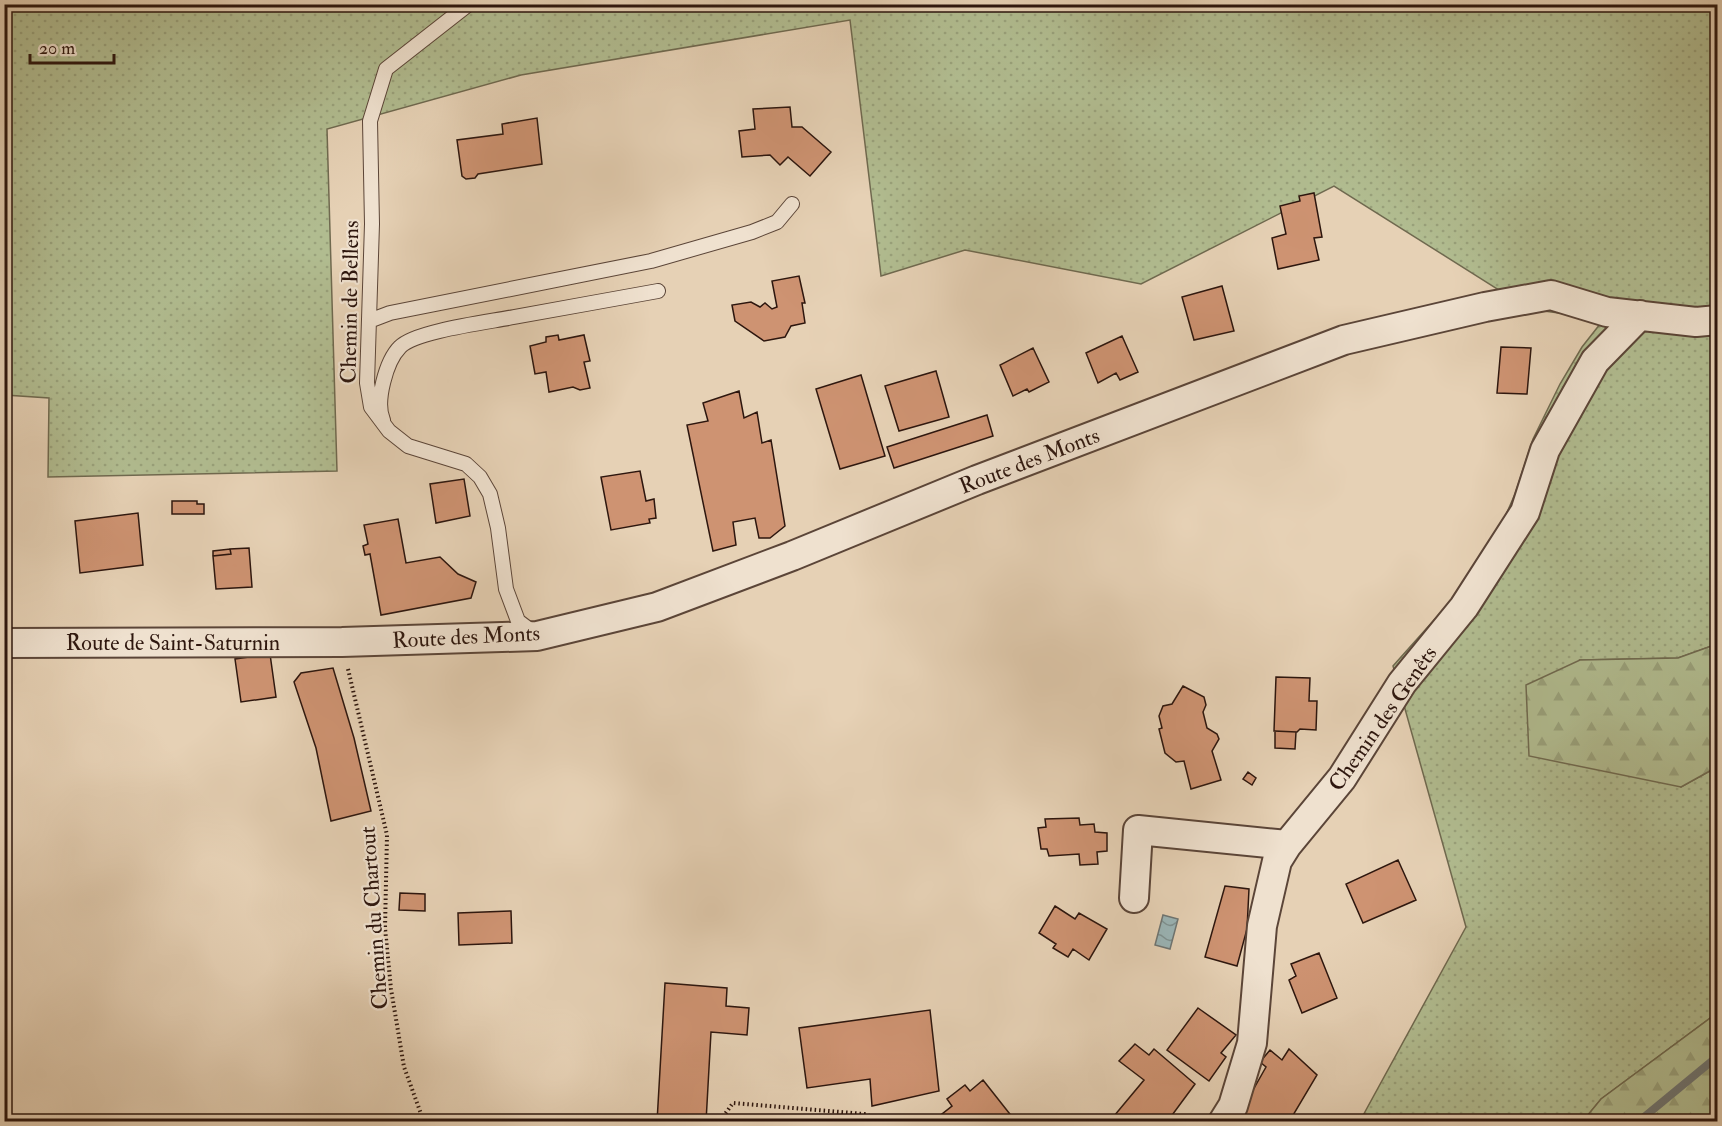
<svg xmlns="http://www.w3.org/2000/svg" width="1722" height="1126" font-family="'IM FELL Double Pica',serif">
	<defs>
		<pattern id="grass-dots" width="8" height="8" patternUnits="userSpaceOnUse" patternTransform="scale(1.5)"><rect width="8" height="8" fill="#b1bc90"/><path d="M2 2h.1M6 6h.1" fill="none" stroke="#99a17b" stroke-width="1.8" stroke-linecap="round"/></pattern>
		<pattern id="forest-firs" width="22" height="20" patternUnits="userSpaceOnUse" patternTransform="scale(1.5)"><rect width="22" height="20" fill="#b1bc90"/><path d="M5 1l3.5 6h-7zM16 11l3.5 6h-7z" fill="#99a17b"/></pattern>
		<pattern id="water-waves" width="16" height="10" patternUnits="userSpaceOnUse" patternTransform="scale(1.5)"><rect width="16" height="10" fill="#9ab5b7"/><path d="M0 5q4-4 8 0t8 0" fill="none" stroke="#7e9293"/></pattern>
	</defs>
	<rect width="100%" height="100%" fill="#e6d1b5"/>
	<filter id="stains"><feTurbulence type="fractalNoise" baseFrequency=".00333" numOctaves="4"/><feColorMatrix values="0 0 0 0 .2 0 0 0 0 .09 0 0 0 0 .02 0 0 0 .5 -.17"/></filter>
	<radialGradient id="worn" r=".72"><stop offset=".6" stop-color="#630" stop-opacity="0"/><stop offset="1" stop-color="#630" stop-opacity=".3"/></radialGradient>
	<path fill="url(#grass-dots)" stroke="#6f694f" stroke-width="1.5" d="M4 5H1717V644L1678 658 1580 660 1681 787 1717 767V1013L1601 1099 1583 1121H1360L1466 927 1393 666 1485 563 1515 494 1533 439 1560 384 1582 347 1604 319 1529 309 1334 186 1141 284 965 250 881 276 850 20 521 75 327 129 337 471 48 477 49 398 5 395Z"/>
	<path fill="url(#forest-firs)" stroke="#6f694f" stroke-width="1.5" d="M1717 644V767L1681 787 1529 756 1526 685 1580 660 1678 658Z
		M1717 1013V1121H1583L1601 1099Z"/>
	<path fill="url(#water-waves)" stroke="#6e7573" stroke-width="1.5" d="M1163 915 1178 919 1170 949 1155 945Z"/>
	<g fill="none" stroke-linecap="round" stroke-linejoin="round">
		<path stroke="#6e7573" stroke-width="8" d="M1638 1122 1718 1056"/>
	</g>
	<path fill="#ce9372" stroke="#2d160e" stroke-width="1.5" d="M790 107 792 127H802L831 152 810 176 788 157 780 165 770 155 742 157 739 131 755 129 753 109Z
		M537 118 542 164 478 174 475 178 466 179 462 176 457 140 503 134 502 124Z
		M1314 193 1322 237 1314 238 1319 260 1278 269 1272 238 1286 234 1280 206 1300 201 1299 196Z
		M799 276 805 303H802L805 323 791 326 785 337 764 341 735 321 732 305 751 302 760 307 765 303 772 309 777 307 772 281Z
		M1222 286 1234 331 1194 340 1182 297Z
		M558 335 559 340 584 335 590 361 584 362 590 388 580 390 573 387 549 392 546 372 535 374 530 346 546 342V337Z
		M1122 336 1138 372 1120 380 1116 373 1098 383 1086 353Z
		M1501 347 1531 348 1527 394 1497 393Z
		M1033 348 1049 382 1029 392 1027 389 1013 396 1000 365Z
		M936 371 949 417 899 431 885 386Z
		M861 375 885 456 840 469 816 389Z
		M739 391 744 418 757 412 762 443 771 440 785 526 770 538H759L755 518 733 522 736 545 713 551 687 425 708 421 703 403Z
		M987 415 993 436 894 468 887 447Z
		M640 471 646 501 654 499 656 518 649 519 650 523 611 530 601 477Z
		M464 479 470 516 436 523 430 484Z
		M172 501H197V504H204V514H172Z
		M138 513 143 565 80 573 75 521Z
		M398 519 406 563 440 557 458 574 476 582 471 598 381 615 370 554 365 555 363 546 368 544 364 525Z
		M249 548 252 587 216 589 213 556 231 554 230 549Z
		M230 549 231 554 213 556V551Z
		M270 654 276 697 241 702 235 659Z
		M333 668 354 738 371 811 331 821 316 748 294 682 301 673Z
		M1276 677 1310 678 1309 701H1317L1316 730 1300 729 1297 732 1274 731Z
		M1183 686 1204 697 1206 705 1203 712 1207 728 1217 734 1219 739 1212 751 1221 780 1191 789 1184 761 1176 762 1165 753 1159 729 1162 728 1159 716 1163 706 1172 704Z
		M1275 731 1296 732 1295 749 1275 748Z
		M1248 772 1256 778 1252 785 1243 779Z
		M1079 818 1080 825 1094 824 1095 832 1107 833V851L1097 852 1098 864 1080 865 1079 854 1049 856 1047 849H1041L1038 828 1046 827 1045 819Z
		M1398 860 1416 900 1363 923 1346 884Z
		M1225 886 1249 889 1247 929 1237 966 1205 957Z
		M400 893 425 894V911L399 910Z
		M1055 906 1075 919 1079 913 1107 929 1089 960 1073 949 1068 957 1053 948 1056 944 1039 933Z
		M511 911 512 943 459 945 458 913Z
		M1319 953 1337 998 1302 1013 1289 980 1296 976 1291 964Z
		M665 983 727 988 726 1006 749 1008 747 1035 711 1032 706 1122H657Z
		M1198 1008 1236 1035 1221 1053 1226 1057 1209 1081 1167 1050Z
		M930 1010 939 1091 872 1106 870 1079 807 1088 799 1028Z
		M1135 1044 1149 1055 1154 1049 1195 1084 1167 1122H1109L1144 1080 1119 1061Z
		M1289 1049 1317 1075 1289 1122H1235L1266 1067 1260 1062 1270 1050 1282 1060Z
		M983 1080 1013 1118 1009 1122H940L937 1118 952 1106 947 1099 965 1085 970 1091Z"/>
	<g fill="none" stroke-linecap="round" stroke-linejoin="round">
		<g stroke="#5b4538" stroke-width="16">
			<path id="service" d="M469 4 386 69 370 121 372 224 367 383 371 407 389 431 408 446 466 464 480 477 490 494 498 528 506 589 518 621 534 633
				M369 321 390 313 651 261 752 232 777 222 792 204
				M383 420C375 402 386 361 400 347 415 331 489 322 514 317 562 308 610 300 658 291"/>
		</g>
		<g stroke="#5b4538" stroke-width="32">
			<path id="minor" d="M4 643 342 642 537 636 657 607 792 556 977 480 1344 340 1485 307 1551 295 1607 312 1696 322 1718 320
				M1134 898 1138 830 1287 845
				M1223 1122 1233 1106 1252 1043 1262 926 1277 861 1287 845 1342 778 1402 683 1464 607 1525 512 1545 450 1595 361 1640 315"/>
		</g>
		<path stroke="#2d160e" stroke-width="4" stroke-dasharray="1.5 3" stroke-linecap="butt" d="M348 669 387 835 385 928 391 989 404 1067 424 1122
			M725 1122V1114L733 1103 864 1114 888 1122"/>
		<use href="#service" stroke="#efe1cf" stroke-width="14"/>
		<use href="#minor" stroke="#efe1cf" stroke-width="28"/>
	</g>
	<g text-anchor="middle" stroke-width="4.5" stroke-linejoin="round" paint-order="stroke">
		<g font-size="22" fill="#2d160e" stroke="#efe1cf">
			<text transform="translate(349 302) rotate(-89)" y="8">Chemin de Bellens</text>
			<text transform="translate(1029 460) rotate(-21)" y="8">Route des Monts</text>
			<text transform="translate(466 636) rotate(-3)" y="8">Route des Monts</text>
			<text x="173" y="650">Route de Saint-Saturnin</text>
			<text transform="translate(1382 718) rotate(-55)" y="8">Chemin des Genêts</text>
			<text transform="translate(373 918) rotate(-94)" y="8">Chemin du Chartout</text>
		</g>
	</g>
	<rect width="1722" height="1126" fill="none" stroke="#e6d1b5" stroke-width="24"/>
	<rect x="6" y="6" width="1710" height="1114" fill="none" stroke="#2d160e" stroke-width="3"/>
	<rect x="12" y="12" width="1698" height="1102" fill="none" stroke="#2d160e" stroke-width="1.5"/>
	<path d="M30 54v9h84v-9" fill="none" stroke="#2d160e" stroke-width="3"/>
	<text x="39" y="54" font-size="18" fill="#2d160e" stroke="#efe1cf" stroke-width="4.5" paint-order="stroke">20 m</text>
	<rect width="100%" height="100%" filter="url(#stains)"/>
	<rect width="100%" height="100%" fill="url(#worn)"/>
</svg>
